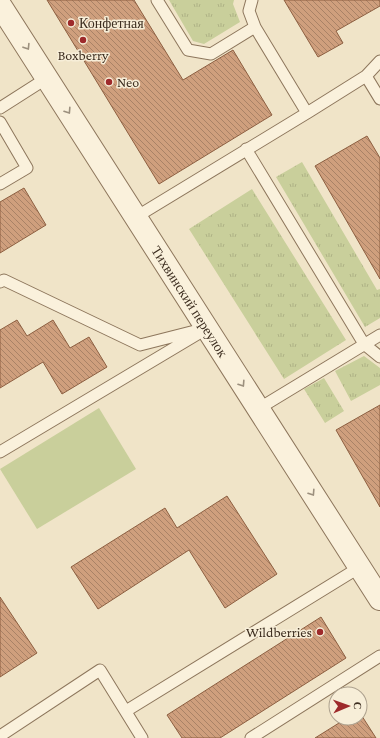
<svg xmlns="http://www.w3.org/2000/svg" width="380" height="738" font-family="'Crimson Pro',serif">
	<defs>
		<pattern id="grass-tufts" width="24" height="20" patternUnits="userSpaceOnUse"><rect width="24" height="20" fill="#c9cf9b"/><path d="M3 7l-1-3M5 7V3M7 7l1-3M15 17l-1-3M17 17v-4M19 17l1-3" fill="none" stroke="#aeb285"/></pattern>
		<pattern id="building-back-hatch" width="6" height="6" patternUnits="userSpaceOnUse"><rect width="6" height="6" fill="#cf9f7d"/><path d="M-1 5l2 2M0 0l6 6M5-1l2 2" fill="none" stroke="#a98266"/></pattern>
	</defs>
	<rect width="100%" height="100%" fill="#f0e4c8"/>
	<path fill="url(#grass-tufts)" d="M169 0H234L233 4 240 22 204 44 193 41Z
		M302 162 377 290 380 289V318L365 327 276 177Z
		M252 189 346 340 284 379 189 229Z
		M364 356 380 368V385L351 401 335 371Z
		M324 378 344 411 325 423 304 389Z"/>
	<path fill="#c9cf9b" d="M99 408 136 469 37 529 0 469Z"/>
	<path fill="url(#building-back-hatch)" stroke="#8d5f41" d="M47 0H134L183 80 233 50 272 115 159 184Z
		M284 0H380V6L336 31 343 43 318 57Z
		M367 136 380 158V279L315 166Z
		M24 188 46 225 0 253V202Z
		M17 320 27 336 53 320 70 348 89 337 107 367 62 394 43 362 0 388V330Z
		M380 405V507L336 430Z
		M227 496 277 574 225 608 189 550 98 609 71 567 165 508 177 528Z
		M0 597 37 653 0 677Z
		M321 617 346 658 220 738H182L167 715Z
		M360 713 376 738H315L347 718H360Z"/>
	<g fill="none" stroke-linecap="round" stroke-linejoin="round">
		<g stroke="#8d765c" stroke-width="13">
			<path id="lane" d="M157 0 188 50 211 54 255 27
				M366 76 380 99
				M0 108 47 78
				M307 113 366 76 380 61
				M0 122 27 168 0 184
				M246 149 364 344 380 357
				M136 217 307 113 255 27 249 11 252 0
				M0 282 4 280 140 345 195 331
				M258 409 380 335
				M0 452 206 329
				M126 711 360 567
				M0 736 100 670 142 738
				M251 738 380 656"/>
		</g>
		<g stroke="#8d765c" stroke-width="24">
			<g id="street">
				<path id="s1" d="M0 5 380 599"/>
			</g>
		</g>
		<use href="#lane" stroke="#faf1dc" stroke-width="11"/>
		<use href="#street" stroke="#faf1dc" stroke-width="22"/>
	</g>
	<defs><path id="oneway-chevron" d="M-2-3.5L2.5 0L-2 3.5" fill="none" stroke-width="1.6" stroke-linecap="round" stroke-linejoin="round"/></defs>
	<g stroke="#9c907e">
		<use href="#oneway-chevron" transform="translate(27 47) rotate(58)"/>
		<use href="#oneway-chevron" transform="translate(68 111) rotate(57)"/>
		<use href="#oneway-chevron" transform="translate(242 384) rotate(57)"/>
		<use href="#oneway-chevron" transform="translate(312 493) rotate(57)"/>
	</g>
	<g fill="#9e2a2b" stroke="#f7eed8" stroke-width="1.5">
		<circle cx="71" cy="23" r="4"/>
		<circle cx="83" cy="40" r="4"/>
		<circle cx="109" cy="82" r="4"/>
		<circle cx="320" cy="632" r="4"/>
	</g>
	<g text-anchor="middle" stroke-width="3" stroke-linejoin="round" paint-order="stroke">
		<g font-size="14" fill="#3d2e20" stroke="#f7eed8" text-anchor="start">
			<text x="79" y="28">Конфетная</text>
			<text x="83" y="60" text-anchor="middle">Boxberry</text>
			<text x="117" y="87">Neo</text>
			<text x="312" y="637" text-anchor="end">Wildberries</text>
		</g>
		<g font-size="14" fill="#3d2e20" stroke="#f7eed8">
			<text dy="5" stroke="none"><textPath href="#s1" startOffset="352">Тихвинский переулок</textPath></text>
		</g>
	</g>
	<g transform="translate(348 706) rotate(88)"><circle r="19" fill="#f7eed8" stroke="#ada18e"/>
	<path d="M0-3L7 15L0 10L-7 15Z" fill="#9e2a2b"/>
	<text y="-6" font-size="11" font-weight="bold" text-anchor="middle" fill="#3d2e20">С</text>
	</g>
</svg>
